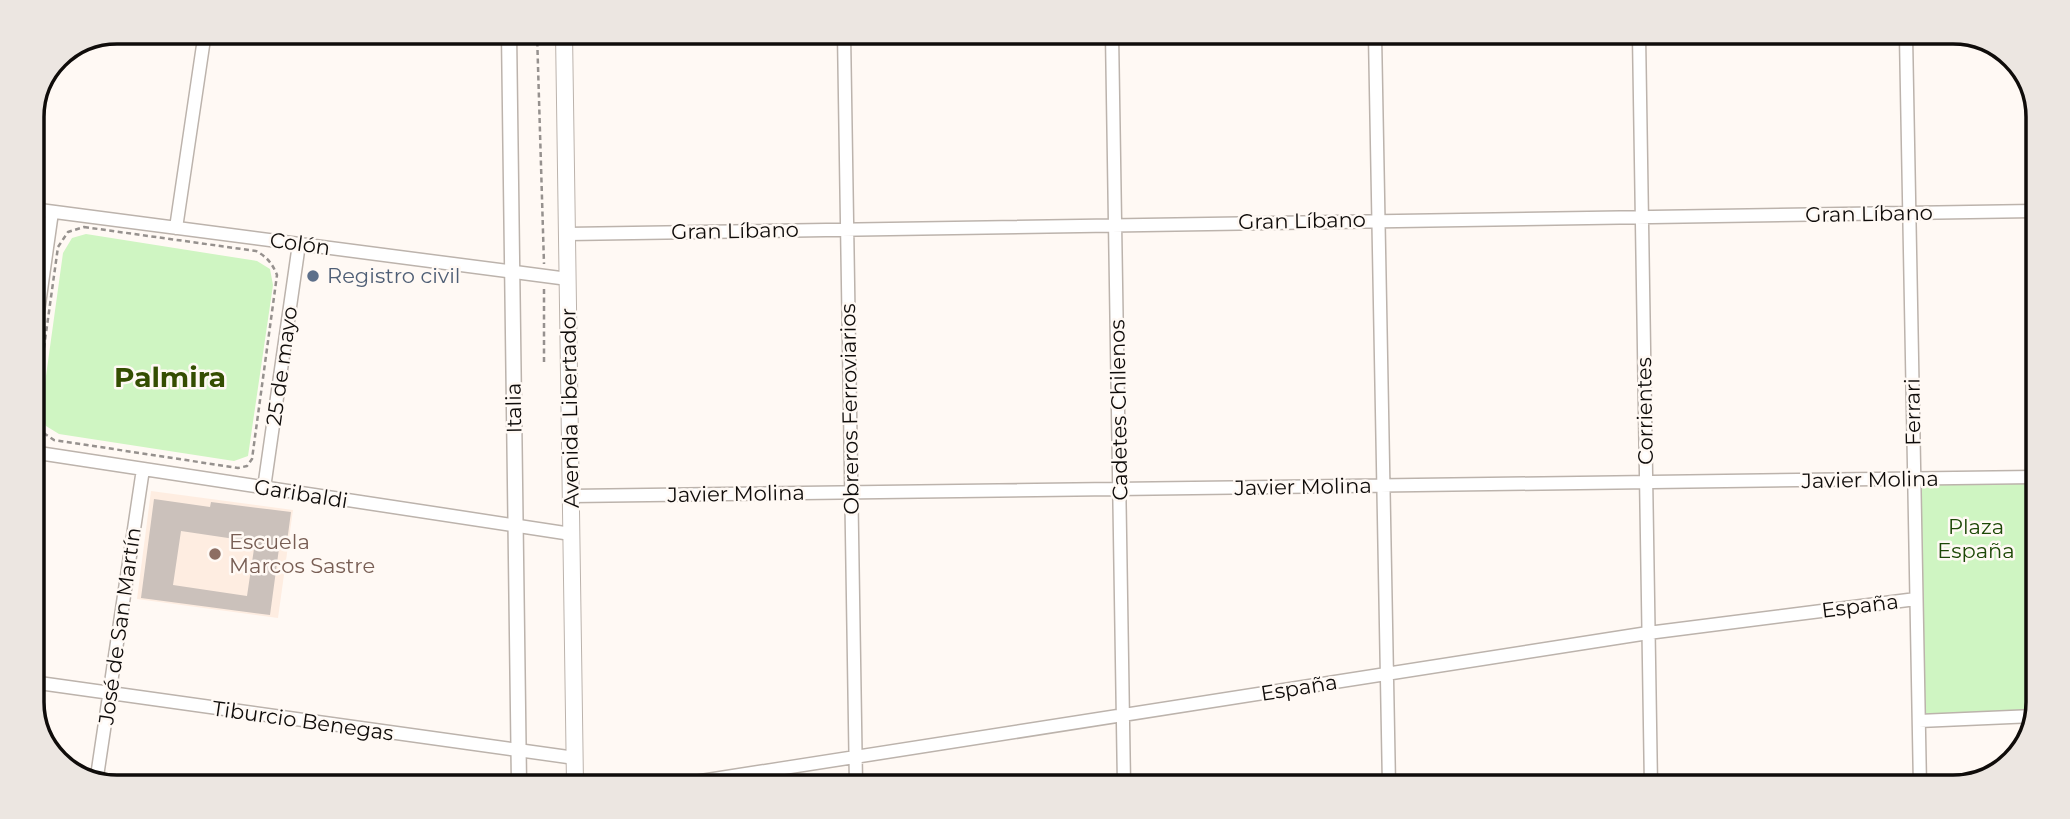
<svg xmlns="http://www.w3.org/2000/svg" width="2070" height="819" font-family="Montserrat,sans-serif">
	<rect width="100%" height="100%" fill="#fff9f4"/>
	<path fill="#feede1" d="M151 491 293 510 278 618 137 599Z"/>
	<path fill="#cff5c2" d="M86 234 257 261 270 269 273 285 248 456 234 461 59 434 46 426 41 412 63 253 72 238Z
		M2036 477 2034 716 1919 721 1914 481Z"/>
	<path fill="#cbc1bb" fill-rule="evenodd" d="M154 499 210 507 211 502 291 512 287 542 280 541 270 615 141 598ZM181 531 255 542 247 596 173 585Z"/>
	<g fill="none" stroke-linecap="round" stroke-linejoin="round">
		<g stroke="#bcb3ac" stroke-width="15">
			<path id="minor" d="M844 33 856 785
				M1112 34 1124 785
				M1375 35 1389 786
				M1639 35 1651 787
				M1906 36 1920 787
				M32 209 568 279
				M176 228 205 32
				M567 234 2038 211
				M32 354 52 212
				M32 452 571 534
				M264 488 299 244
				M571 496 2036 477
				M32 682 575 758
				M1919 721 2034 716
				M96 783 143 469
				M682 784 1648 633 1916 599"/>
		</g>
		<g stroke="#bcb3ac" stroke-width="17">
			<path id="tertiary" d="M509 32 519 784"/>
		</g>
		<g stroke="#bcb3ac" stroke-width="18">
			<path id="secondary" d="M564 33 575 784"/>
		</g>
		<path stroke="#96918e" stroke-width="2.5" stroke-dasharray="5 3.5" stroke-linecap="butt" d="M537 33 544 264
			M84 227 256 251C267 257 272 263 277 275L252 459 247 466 238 468 54 440 39 430 35 412 58 247 68 232Z
			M544 362V288"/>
		<use href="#minor" stroke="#fff" stroke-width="12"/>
		<use href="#tertiary" stroke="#fff" stroke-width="14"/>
		<use href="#secondary" stroke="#fff" stroke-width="16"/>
	</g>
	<circle fill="#5c6f8a" stroke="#fff9f4" stroke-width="2.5" cx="313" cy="276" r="7"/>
	<circle fill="#8d6e63" stroke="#fff9f4" stroke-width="2.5" cx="215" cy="554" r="7"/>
	<g text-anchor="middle" stroke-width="5" stroke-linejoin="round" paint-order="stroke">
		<g font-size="21" fill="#0f0c0a" stroke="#fff9f4">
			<text transform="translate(1869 214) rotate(-1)" y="7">Gran Líbano</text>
			<text transform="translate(1302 221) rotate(-1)" y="7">Gran Líbano</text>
			<text transform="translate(735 231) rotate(-1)" y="7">Gran Líbano</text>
			<text transform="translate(300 244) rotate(8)" y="7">Colón</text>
			<text transform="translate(282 366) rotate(-82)" y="7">25 de mayo</text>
			<text transform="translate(514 408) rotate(-91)" y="7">Italia</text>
			<text transform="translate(570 408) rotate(-91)" y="7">Avenida Libertador</text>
			<text transform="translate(850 409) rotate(-91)" y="7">Obreros Ferroviarios</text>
			<text transform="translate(1119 410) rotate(-91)" y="7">Cadetes Chilenos</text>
			<text transform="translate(1645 411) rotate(-91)" y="7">Corrientes</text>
			<text transform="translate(1913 412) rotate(-91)" y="7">Ferrari</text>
			<text transform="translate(1870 480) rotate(-1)" y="7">Javier Molina</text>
			<text transform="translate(1303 487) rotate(-1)" y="7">Javier Molina</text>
			<text transform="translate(301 494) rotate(9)" y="7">Garibaldi</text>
			<text transform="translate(736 494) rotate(-1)" y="7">Javier Molina</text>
			<text transform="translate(1860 606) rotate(-7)" y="7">España</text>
			<text transform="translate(120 626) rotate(-82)" y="7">José de San Martín</text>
			<text transform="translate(1299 688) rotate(-9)" y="7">España</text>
			<text transform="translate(303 721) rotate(8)" y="7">Tiburcio Benegas</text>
		</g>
		<g font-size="21" fill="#4e5e75" stroke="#fff9f4" text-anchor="start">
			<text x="327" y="283">Registro civil</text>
		</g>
		<g font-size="21" fill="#1d4806" stroke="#fff9f4">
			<text x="1976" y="534">Plaza<tspan x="1976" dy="24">España</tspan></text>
		</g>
		<g font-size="21" fill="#785e54" stroke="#fff9f4" text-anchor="start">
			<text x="229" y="549">Escuela<tspan x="229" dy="24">Marcos Sastre</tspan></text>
		</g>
		<g font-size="28" font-weight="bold" fill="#344d01" stroke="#fff9f4">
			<text x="170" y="387">Palmira</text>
		</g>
	</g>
	<path d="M0 0H2070V819H0ZM117 44H1953A73 73 0 0 1 2026 117V702A73 73 0 0 1 1953 775H117A73 73 0 0 1 44 702V117A73 73 0 0 1 117 44Z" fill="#ece6e1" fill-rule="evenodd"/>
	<path fill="none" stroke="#0f0c0a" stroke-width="3.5" d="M117 44H1953A73 73 0 0 1 2026 117V702A73 73 0 0 1 1953 775H117A73 73 0 0 1 44 702V117A73 73 0 0 1 117 44Z"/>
</svg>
